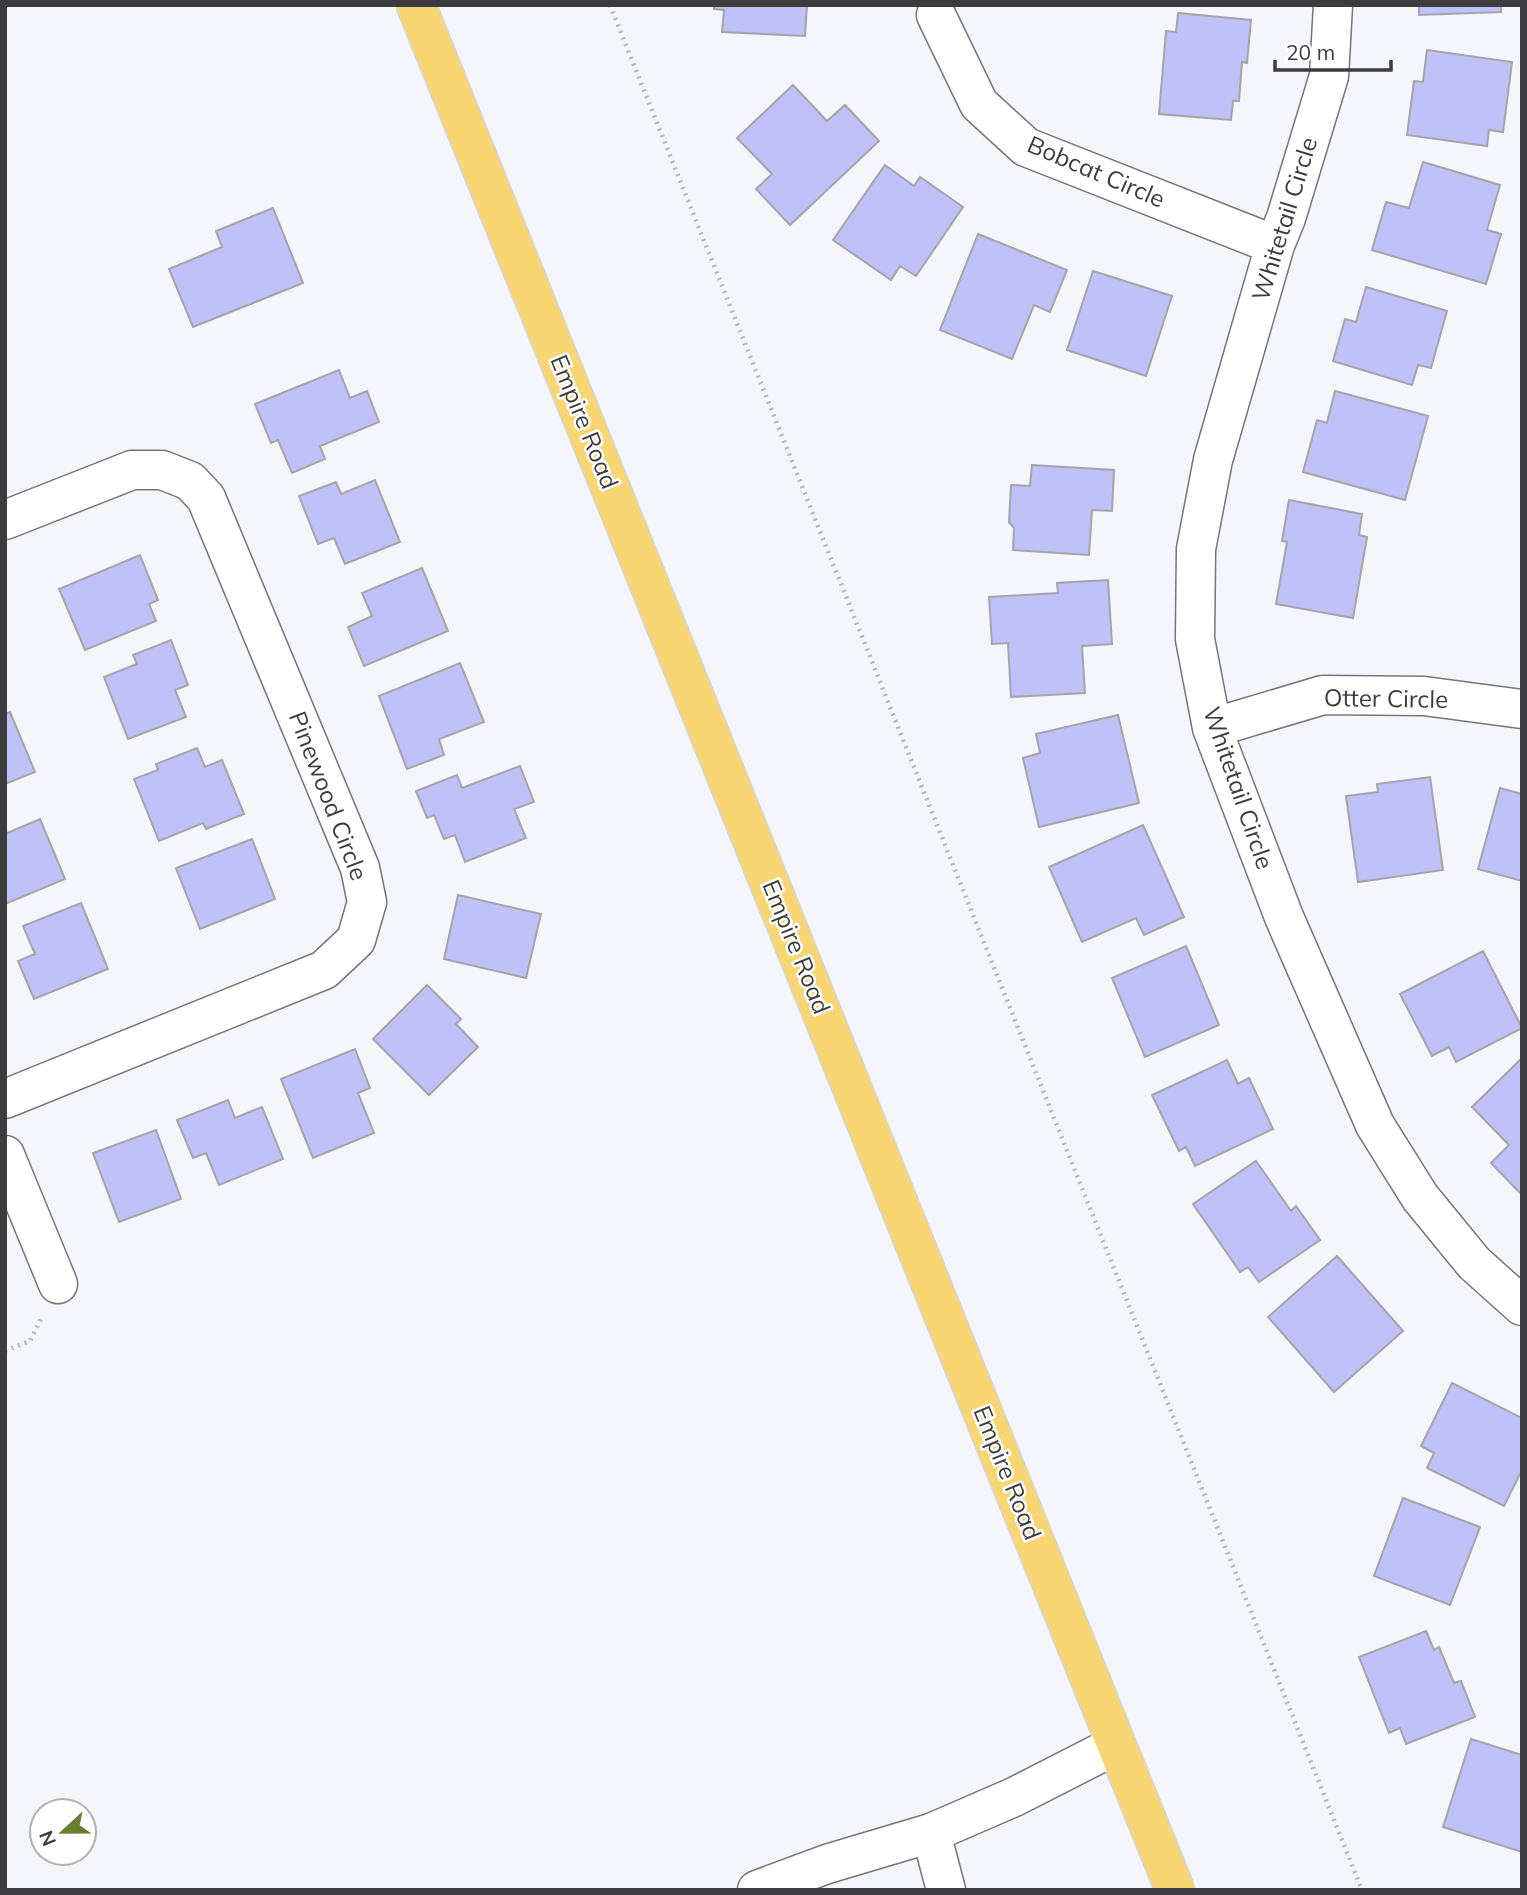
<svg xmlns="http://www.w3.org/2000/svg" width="1527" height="1895" font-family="Mulish,sans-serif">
	<rect width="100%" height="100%" fill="#f5f5fc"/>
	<path fill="#c0c1f9" stroke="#a4a4ab" stroke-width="2" d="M714 5H807L805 36 722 32 724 10 714 9Z
		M1419 5H1501V12L1419 15Z
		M1178 13 1251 20 1247 63 1242 62 1239 101H1233L1231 120 1159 114 1166 31 1176 32Z
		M1427 50 1512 62 1503 132 1489 130 1487 146 1407 135 1414 81 1423 82Z
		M793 85 827 121 845 105 879 141 790 225 756 189 772 174 737 138Z
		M1423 162 1500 185 1487 230 1501 234 1486 284 1372 250 1386 202 1409 208Z
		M885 165 914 186 920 177 963 207 916 276 900 266 891 280 833 240Z
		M273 208 303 283 193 327 169 269 222 247 216 231Z
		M978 234 1067 270 1050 312 1034 305 1012 359 940 330Z
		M1093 271 1172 296 1146 376 1067 350Z
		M1366 287 1447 311 1431 368 1418 365 1412 385 1333 361 1345 319 1356 322Z
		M339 370 350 398 367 391 379 422 320 446 325 459 292 473 278 440 271 443 255 404Z
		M1335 391 1428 416 1405 500 1303 472 1317 420 1327 423Z
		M1032 465 1114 470 1112 511 1092 510 1089 555 1013 550 1014 528 1009 522 1011 485 1030 486Z
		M375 480 400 542 345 564 334 538 318 544 299 496 336 482 341 494Z
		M1289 500 1362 514 1359 535 1367 537 1353 618 1276 604 1287 542 1282 541Z
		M140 555 158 600 149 604 156 621 85 650 59 589Z
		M422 568 448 631 364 666 348 627 372 616 362 593Z
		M1108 580 1112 644 1082 646 1085 693 1011 697 1008 643 992 644 989 597 1058 593 1057 583Z
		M171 640 188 685 175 690 186 717 128 739 104 677 137 664 133 655Z
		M460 663 484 722 439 739 444 755 407 769 379 696Z
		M10 712 35 772 5 784V714Z
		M1118 715 1139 803 1039 827 1023 758 1040 753 1036 734Z
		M197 748 205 767 222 760 244 814 206 829 203 823 159 841 134 779 158 770 156 764Z
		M520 766 534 802 514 809 526 838 465 862 455 835 444 839 434 815 427 818 416 791 457 775 462 788Z
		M1430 777 1443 870 1358 882 1346 796 1378 792 1377 784Z
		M1500 788 1522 794V881L1478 869Z
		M40 819 65 879 5 904V834Z
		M1143 825 1184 917 1144 935 1136 918 1082 942 1049 867Z
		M252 839 275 899 200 929 176 868Z
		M458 895 541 914 526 978 444 959Z
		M81 903 108 969 34 999 18 961 35 954 23 926Z
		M1186 946 1219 1025 1145 1057 1112 978Z
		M1483 951 1522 1028 1456 1062 1449 1047 1432 1056 1400 994Z
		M427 985 461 1019 456 1024 478 1047 429 1095 373 1039Z
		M355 1049 370 1088 358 1093 374 1133 313 1158 281 1079Z
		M1522 1058V1195L1491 1163 1509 1145 1472 1107Z
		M1227 1060 1238 1084 1249 1078 1273 1129 1195 1166 1186 1147 1179 1151 1152 1095Z
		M228 1100 235 1118 262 1107 283 1159 219 1185 206 1153 193 1158 177 1120Z
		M156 1130 181 1199 119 1222 93 1153Z
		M1256 1161 1291 1211 1296 1206 1320 1240 1259 1282 1248 1267 1240 1272 1193 1204Z
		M1337 1256 1403 1331 1334 1392 1268 1317Z
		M1452 1383 1522 1418V1470L1504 1506 1427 1468 1434 1453 1421 1446Z
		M1403 1498 1480 1527 1450 1605 1374 1576Z
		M1426 1631 1434 1650 1439 1647 1454 1683 1461 1681 1475 1717 1406 1744 1400 1728 1389 1733 1359 1657Z
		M1471 1739 1522 1755V1852L1443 1827Z"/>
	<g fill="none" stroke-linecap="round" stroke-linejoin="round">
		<g stroke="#75767c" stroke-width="41">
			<path id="minor" d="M1333 5 1329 76 1286 218 1275 245 1213 460 1196 549 1195 639 1212 728 1284 917 1375 1125 1420 1197 1474 1263 1522 1306
				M936 15 979 104 1026 147 1275 245
				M5 520 132 470H162L190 481 206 498 360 868 367 902 356 940 324 970 5 1099
				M1212 728 1323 695 1424 696 1522 709
				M5 1155 58 1284
				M931 1833 946 1890
				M757 1890 827 1864 931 1833 1014 1797 1116 1745"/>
		</g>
		<g stroke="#d4d4d5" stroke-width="41">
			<path id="major" d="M416 5 1175 1890"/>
		</g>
		<path stroke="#b6b6bc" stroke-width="4.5" stroke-dasharray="2 5" stroke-linecap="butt" d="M610 5 1362 1890
			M5 1351 30 1341 41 1319"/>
		<use href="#minor" stroke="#fff" stroke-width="38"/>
		<use href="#major" stroke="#f8d674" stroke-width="38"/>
	</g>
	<g text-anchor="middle" stroke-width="5" stroke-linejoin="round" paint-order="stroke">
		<g font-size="24" fill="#3c3c3f" stroke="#fff">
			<text transform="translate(1096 172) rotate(23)" y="8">Bobcat Circle</text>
			<text transform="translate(1285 219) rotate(-73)" y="8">Whitetail Circle</text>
			<text transform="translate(584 422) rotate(68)" y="8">Empire Road</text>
			<text transform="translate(1386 699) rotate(1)" y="8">Otter Circle</text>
			<text transform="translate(1238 788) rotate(71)" y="8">Whitetail Circle</text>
			<text transform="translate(328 796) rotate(69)" y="8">Pinewood Circle</text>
			<text transform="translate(796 947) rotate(68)" y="8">Empire Road</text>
			<text transform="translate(1007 1473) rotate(68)" y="8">Empire Road</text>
		</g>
	</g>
	<rect width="1527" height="1895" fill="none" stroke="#3c3c3f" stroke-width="14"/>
	<g transform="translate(63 1832) rotate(248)"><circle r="33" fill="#ffffff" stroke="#b1b1b2" stroke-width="2"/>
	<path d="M0-5L12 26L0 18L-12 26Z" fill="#687e30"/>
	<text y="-10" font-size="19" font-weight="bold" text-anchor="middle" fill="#3c3c3f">N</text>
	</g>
	<path d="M1275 60v10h116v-10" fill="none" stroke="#3c3c3f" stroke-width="3.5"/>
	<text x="1286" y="60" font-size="21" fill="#3c3c3f" stroke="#ffffff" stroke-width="5" paint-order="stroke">20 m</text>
</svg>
